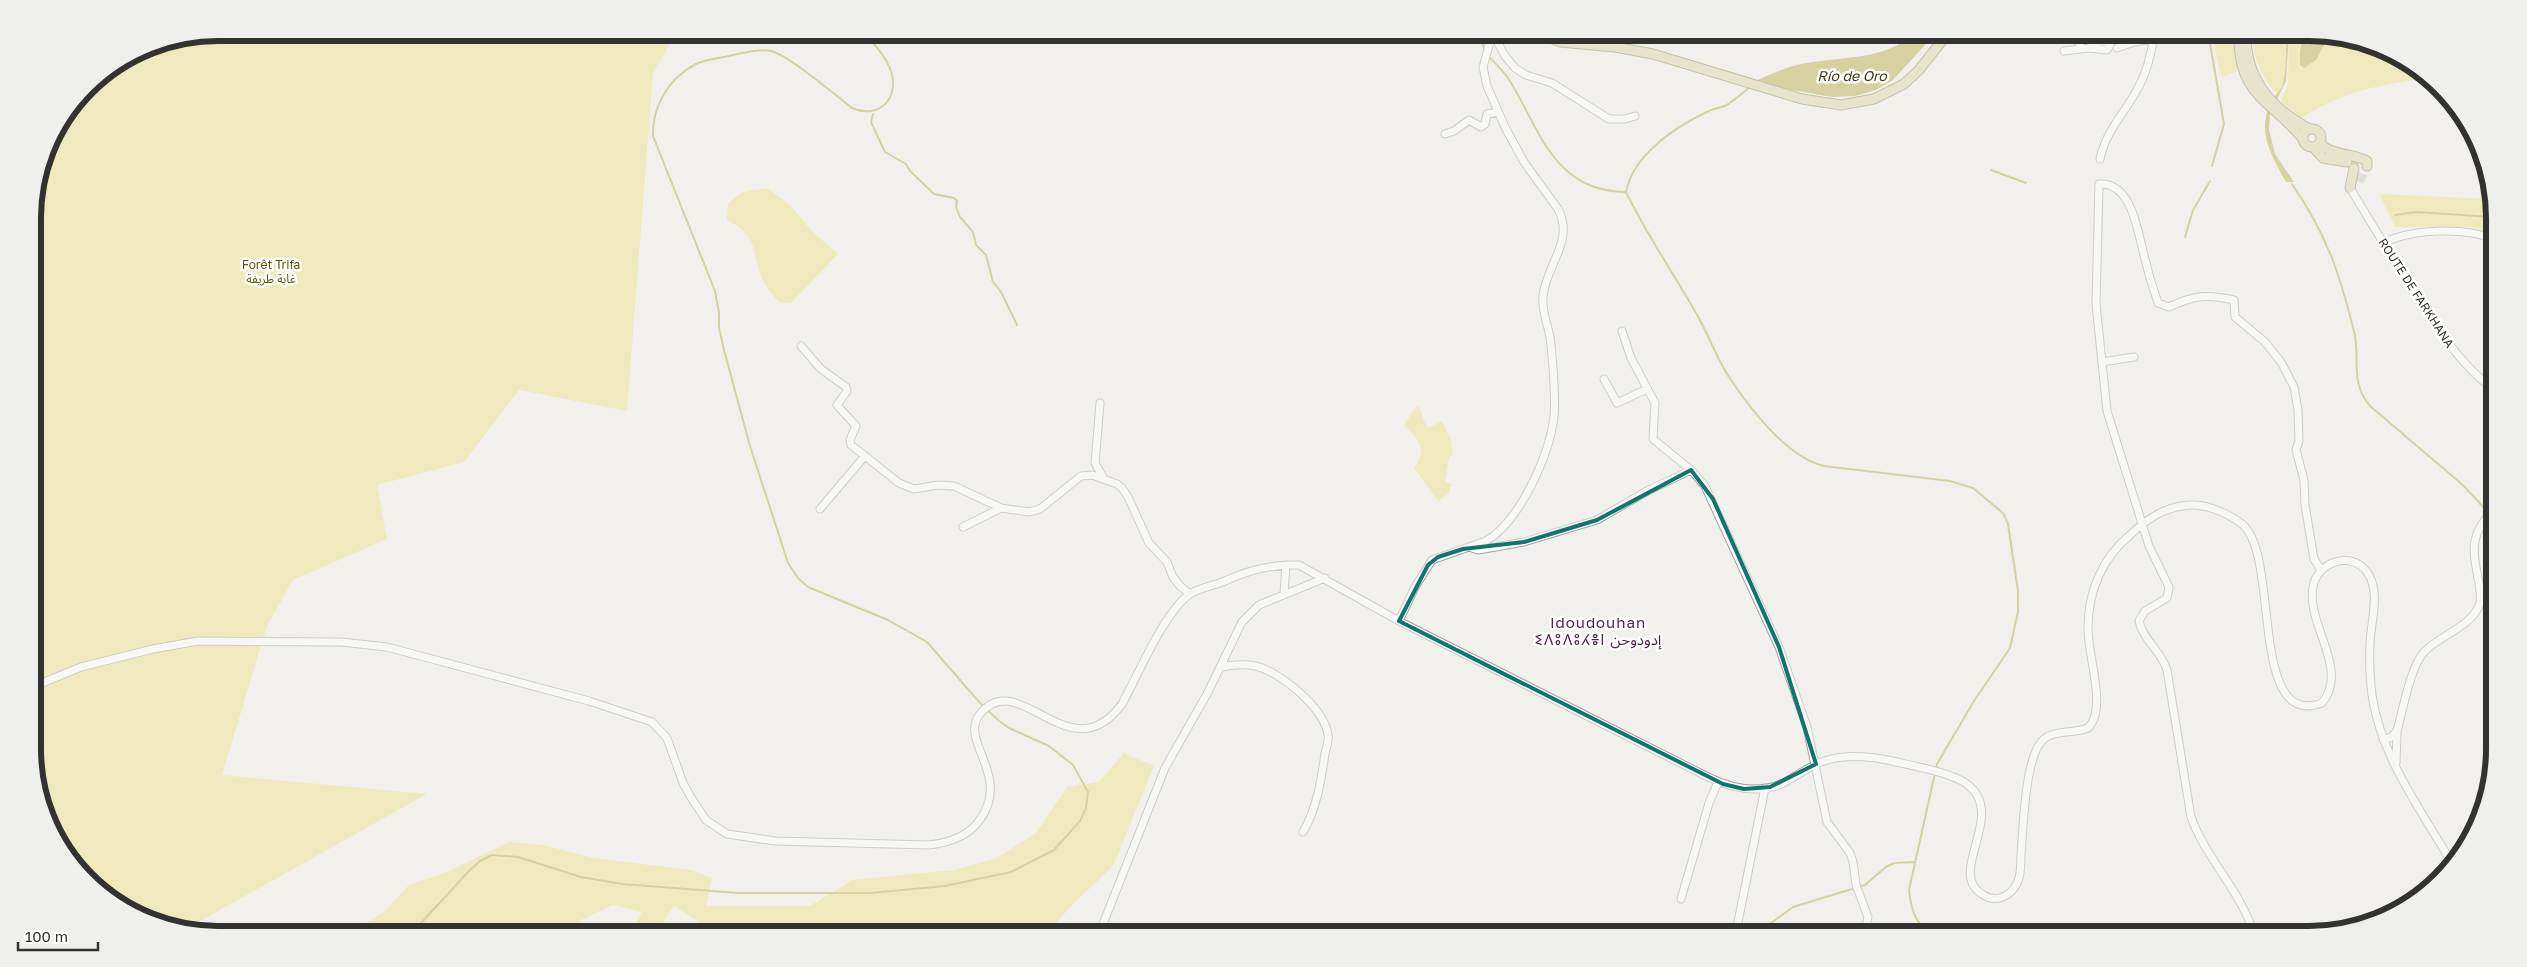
<svg xmlns="http://www.w3.org/2000/svg" width="2527" height="967" font-family="'Golos Text','Noto Sans Arabic','Noto Sans Tifinagh',sans-serif">
	<rect width="100%" height="100%" fill="#f1f0ed"/>
	<path fill="#ece286" d="M218 33H676L653 73 627 411 519 390 464 462 377 485 387 539 293 580 267 626 222 775 427 794 186 929C126 919 82 885 52 832 45 818 41 800 36 785L33 206 52 136 96 79 147 47Z
		M2211 33H2237L2239 71 2221 77Z
		M2252 33H2287L2285 77 2278 95C2260 75 2253 59 2252 33Z
		M2289 33C2339 33 2390 44 2428 78 2383 84 2340 92 2302 118L2281 102 2288 85Z
		M767 188 789 204 812 231 838 254 791 303 779 302C774 296 767 289 763 281 749 252 762 238 727 220L728 204C742 189 748 191 767 188Z
		M2379 194 2493 199V232L2469 227H2395Z
		M1419 406 1423 419 1428 428 1442 421 1451 439 1453 455 1449 457 1445 482 1452 484 1448 494 1438 501 1414 468C1428 449 1419 439 1404 426L1414 409Z
		M1124 753 1154 766 1113 866 1072 905 1046 934H718L674 906 655 934H631L642 912 613 905 579 921 582 934H347L384 912 409 885 445 873 509 842 544 845 593 858 691 870 712 878 706 906H810L852 880 954 870 997 858 1036 833 1067 787 1099 782Z"/>
	<path fill="#b6ab44" d="M1913 33H1936L1893 80 1876 90 1855 96 1832 97 1750 83C1765 77 1781 69 1797 65 1834 56 1886 62 1913 33Z
		M2286 33H2289L2286 81 2270 113 2269 130 2275 154 2294 182H2286C2272 156 2256 132 2271 102 2274 95 2282 90 2283 83 2287 67 2286 49 2286 33Z
		M2304 33 2329 36 2316 60 2304 68 2300 65V51Z"/>
	<g fill="none" stroke-linecap="round" stroke-linejoin="round">
		<path stroke="#b6ab44" stroke-width="2" d="M1478 32 1485 51
			M2208 32 2224 124 2212 166
			M1488 55C1495 64 1504 71 1510 81 1540 131 1555 192 1626 192
			M1750 87C1742 93 1734 101 1725 106 1719 108 1712 109 1707 112 1675 127 1633 155 1626 192 1646 234 1673 272 1696 313 1709 335 1717 360 1731 380 1752 411 1787 457 1824 466L1950 481 1973 488 2003 513 2008 524 2018 591V612L2010 648 1974 701 1937 764 1909 890C1911 909 1915 923 1931 934
			M873 114 871 122 885 152 906 164 910 171 934 194 954 198 957 201 956 207 960 217 973 232 976 245 986 255 993 282 1001 292 1017 325
			M1991 170 2026 183
			M2292 184C2327 235 2339 272 2354 331 2361 360 2349 381 2370 406L2464 486 2494 519
			M2395 215 2416 212 2493 217
			M2185 237 2193 210 2210 181
			M411 934 468 872 480 861 492 855 518 857 581 877 622 884 738 893H870L945 886 1011 872 1054 850 1080 821 1086 808 1088 792 1073 765 1049 746 1009 728 998 720 980 703 927 642 888 620 808 587 798 578 788 563 750 446 724 350 719 328V313L715 291 653 136C652 106 669 78 696 64 706 59 722 58 733 55 744 53 760 48 771 51 790 56 835 95 852 108 879 120 900 98 891 71 886 57 874 44 864 32
			M1747 934 1767 926 1793 907 1865 885 1886 867 1894 863 1915 862
			M1970 934 1999 928 2019 934"/>
		<path stroke="#cbcac7" stroke-width="9" stroke-dasharray="9 4.5" stroke-linecap="butt" d="M2359 182 2367 166"/>
		<g stroke="#a2a29f" stroke-width="9">
			<path id="minor" d="M2074 32 2082 49
				M2089 48 2100 42H2110
				M2117 48 2134 42 2154 39
				M2064 51 2089 48 2107 50 2110 45 2105 32
				M1445 134 1454 131 1469 120 1481 127 1485 124 1487 114 1498 112
				M2100 159C2106 130 2125 113 2138 88 2148 70 2151 52 2155 32
				M2350 188C2373 226 2396 264 2420 302 2442 334 2461 365 2493 389
				M2383 244C2403 229 2472 226 2493 240
				M1622 331 1631 358 1655 403 1653 439 1691 470 1705 486 1779 647 1807 727 1827 822 1850 853 1853 862 1856 885 1868 917 1864 934
				M801 346 821 369 846 387 847 391 837 405 856 426 850 440 851 445 899 483 914 489 938 485 954 486 1001 508
				M2102 362 2134 357
				M1604 379 1617 403 1647 389
				M2491 387 2494 423
				M1100 403 1095 463 1104 479
				M820 509 864 457
				M963 527 1001 508 1029 512 1040 509 1081 476 1092 475 1117 484 1122 488 1128 497 1149 543 1167 562 1173 577 1180 586 1190 594
				M1472 548 1478 550 1524 542 1597 520 1647 491 1691 470
				M1284 594 1286 565
				M1399 621 1415 587 1432 560 1486 541C1520 521 1549 456 1554 417 1556 394 1553 368 1551 345 1550 328 1541 313 1543 296 1546 265 1575 241 1558 209L1524 162 1505 127 1487 86 1483 67 1490 42 1496 39 1505 56 1515 68 1526 75 1552 83 1609 119H1625L1635 116
				M1221 667C1232 665 1244 663 1255 666 1280 671 1325 709 1328 735 1329 741 1326 749 1325 754 1321 781 1317 808 1303 832
				M35 686 81 667 153 649 198 641 341 642 387 647 589 701 652 722 667 738 683 783 692 799 706 820 727 834 775 841 929 845C948 843 967 837 979 821 1013 776 958 741 980 714 1019 665 1070 775 1122 704 1138 675 1164 612 1190 594 1201 587 1213 586 1225 581 1248 570 1273 564 1299 565L1399 621 1708 777C1731 788 1757 794 1781 784 1796 777 1809 766 1824 761 1846 754 1870 756 1892 761 1913 766 1950 772 1967 784 2008 815 1946 872 1982 894 1996 904 2012 896 2018 881 2021 874 2021 863 2021 855 2023 830 2025 758 2042 741 2053 729 2074 734 2088 728 2108 709 2087 654 2088 628 2088 592 2102 558 2130 535 2145 521 2161 509 2182 506 2203 502 2226 512 2242 524 2281 556 2248 730 2322 703 2350 669 2306 625 2313 587 2317 562 2351 550 2367 572 2381 591 2371 621 2370 643 2369 660 2370 678 2372 695 2381 758 2422 811 2453 865
				M2383 739 2390 738 2397 731C2403 710 2410 668 2424 652 2439 636 2470 627 2479 606 2482 598 2480 591 2479 583 2473 552 2468 534 2494 510
				M2396 763 2397 732
				M1681 899 1709 803 1718 782
				M1738 922 1765 788
				M1099 934 1165 768 1207 694 1242 622 1259 605 1325 578
				M2254 934C2241 891 2206 859 2191 817L2167 670C2162 652 2143 640 2139 621L2145 611 2167 598 2169 587 2149 546 2107 411 2096 304 2099 184C2131 182 2137 228 2143 251 2147 269 2152 286 2158 303L2169 307C2195 295 2206 294 2234 300L2235 317 2265 342 2281 362 2294 387 2298 410 2299 441 2296 450 2304 480 2305 505 2314 559 2321 570"/>
		</g>
		<g stroke="#908a55" stroke-width="11">
			<path id="major" d="M1536 32 1560 42 1615 47 1653 54 1802 99 1841 105 1874 99 1904 84 1919 70 1949 32
				M2239 32C2237 96 2269 98 2303 139
				M2246 32C2245 78 2270 108 2310 129
				M2303 138a9 9 0 1 1 18 0a9 9 0 1 1-18 0Z
				M2320 142C2328 156 2352 152 2367 161V166
				M2313 147 2323 158 2347 162
				M2350 188 2354 168"/>
		</g>
		<use href="#minor" stroke="#fff" stroke-width="7"/>
		<use href="#major" stroke="#dad6a5" stroke-width="9"/>
	</g>
	<path d="M0 0H2527V967H0ZM1691 470 1713 499 1779 647 1816 764 1770 787 1744 789 1723 784 1399 621 1428 565 1438 557 1463 549 1524 542 1597 520Z" fill="#f1f0ed" fill-opacity=".55" fill-rule="evenodd"/>
	<path fill="none" stroke="#0f766e" stroke-width="4" stroke-linejoin="round" d="M1691 470 1713 499 1779 647 1816 764 1770 787 1744 789 1723 784 1399 621 1428 565 1438 557 1463 549 1524 542 1597 520Z"/>
	<g text-anchor="middle" stroke-width="5" stroke-linejoin="round" paint-order="stroke">
		<g font-size="12" fill="#5f5705" stroke="#fffffe">
			<text x="271" y="269">Forêt Trifa<tspan x="271" dy="14">غابة طريفة</tspan></text>
		</g>
		<g font-size="12" fill="#323231" stroke="#fffffe">
			<text transform="translate(2416 293) rotate(57)" y="4">ROUTE DE FARKHANA</text>
		</g>
		<g font-size="14" font-style="italic" fill="#403b10" stroke="#fffffe">
			<text x="1852" y="81">Río de Oro</text>
		</g>
		<g font-size="15" letter-spacing="1" fill="#552250" stroke="#fffffe">
			<text x="1598" y="628">Idoudouhan<tspan x="1598" dy="17">ⵉⴷⵓⴷⵓⵃⴻⵏ إدودوحن</tspan></text>
		</g>
	</g>
	<path d="M0 0H2527V967H0ZM218 41H2309A177 177 0 0 1 2486 218V749A177 177 0 0 1 2309 926H218A177 177 0 0 1 41 749V218A177 177 0 0 1 218 41Z" fill="#efefee" fill-rule="evenodd"/>
	<path fill="none" stroke="#323231" stroke-width="6" d="M218 41H2309A177 177 0 0 1 2486 218V749A177 177 0 0 1 2309 926H218A177 177 0 0 1 41 749V218A177 177 0 0 1 218 41Z"/>
	<path d="M18 942v8h80v-8" fill="none" stroke="#323231" stroke-width="2.5"/>
	<text x="25" y="942" font-size="15" fill="#323231" stroke="#fffffe" stroke-width="4" paint-order="stroke">100 m</text>
</svg>
